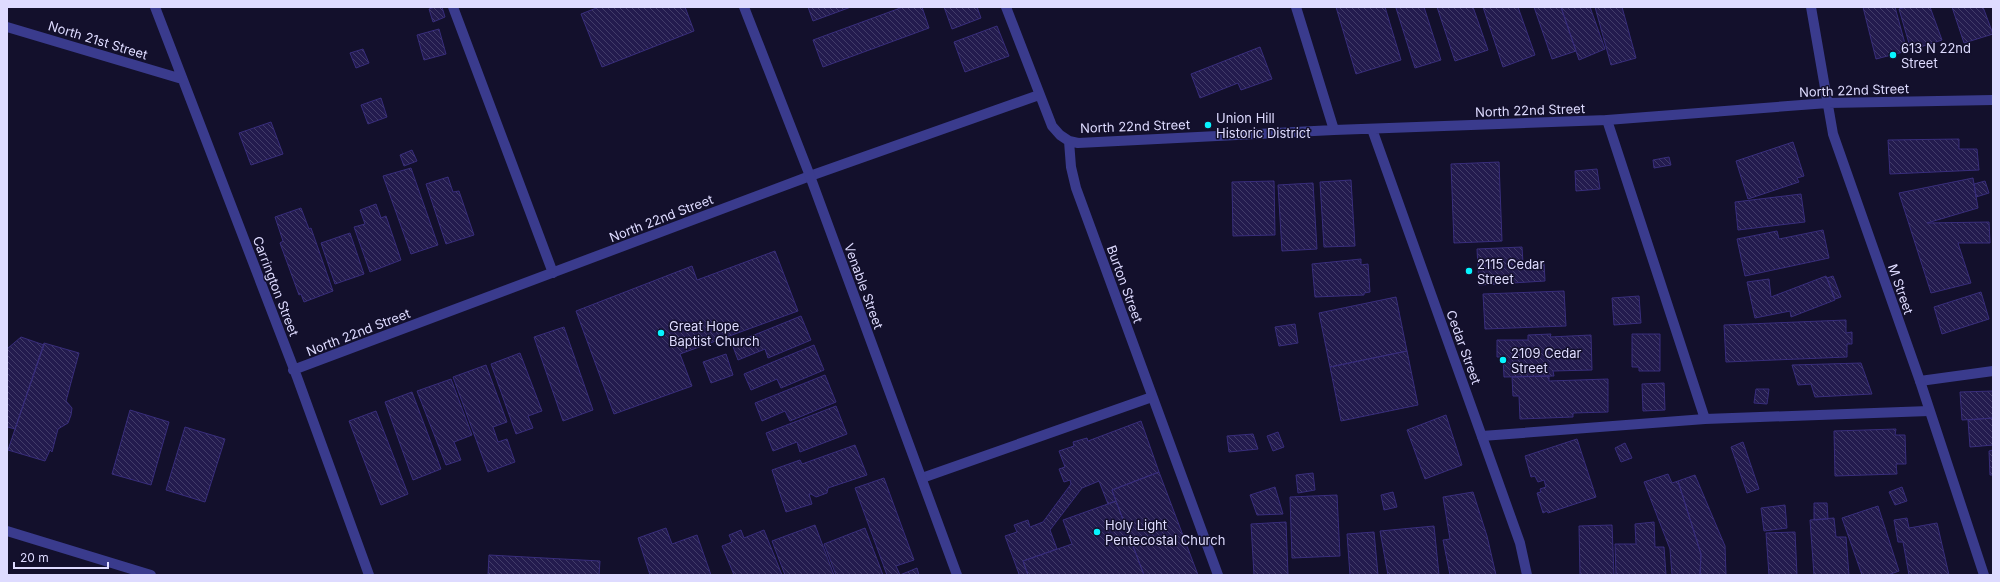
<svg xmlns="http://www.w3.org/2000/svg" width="2000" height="582" font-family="Inter,sans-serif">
	<defs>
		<pattern id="building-back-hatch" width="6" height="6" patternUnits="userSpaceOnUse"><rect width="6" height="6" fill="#231b4e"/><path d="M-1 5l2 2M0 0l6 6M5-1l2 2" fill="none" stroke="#423c69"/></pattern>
	</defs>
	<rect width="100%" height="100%" fill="#13102c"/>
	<path fill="url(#building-back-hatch)" stroke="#382d7b" d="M435 7H442L445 17 433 22 429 9Z
		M599 7H685L694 31 602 67 581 14Z
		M808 7H851L813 21Z
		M903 7H922L929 28 823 67 813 40Z
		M944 7H977L981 18 952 29Z
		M1336 7H1385L1401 60 1356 74Z
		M1399 7H1424L1441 60 1415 68 1396 8Z
		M1437 7H1473L1488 50 1455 61Z
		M1483 7H1518L1535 55 1503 67Z
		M1534 7H1561L1576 51 1552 59Z
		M1561 7H1590L1605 49 1579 60Z
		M1595 7H1622L1636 58 1611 65Z
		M1863 7H1895L1907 51 1876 59Z
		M1906 7H1930L1942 40 1911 50 1899 9Z
		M1952 7H1983L1993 34 1964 43Z
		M997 26 1009 56 965 72 954 42Z
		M439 29 446 54 424 60 417 35Z
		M1260 47 1272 79 1241 90 1238 83 1200 98 1191 74Z
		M363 49 369 63 356 68 350 53Z
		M381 98 387 117 368 124 361 105Z
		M271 122 283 154 251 165 239 133Z
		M1959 139V149H1977L1979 170 1890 174 1888 140Z
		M1793 142 1804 176 1797 178 1799 182 1748 199 1736 161Z
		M412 150 417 161 404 166 400 155Z
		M1669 157 1671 165 1654 168 1653 160Z
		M1499 162 1502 241 1454 243 1451 164Z
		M411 168 438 245 411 254 383 176Z
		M1597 169 1600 189 1576 191 1575 171Z
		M448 177 453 192 459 191 474 235 446 244 426 184Z
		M1973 178 1978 208 1927 223 1989 222 1990 243H1958L1971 283 1931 293 1899 193Z
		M1351 180 1355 246 1324 247 1320 182Z
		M1274 181 1275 235 1233 236 1232 182Z
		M1985 181 1989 193 1976 197 1974 184Z
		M1313 183 1317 249 1282 251 1278 185Z
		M1801 194 1805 222 1738 230 1735 202Z
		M376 204 381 218 386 216 401 260 370 272 354 227 365 224 360 210Z
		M301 208 309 229 311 228 333 291 304 302 301 294 299 295 280 243 283 241 275 217Z
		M1823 230 1829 258 1745 276 1737 239 1777 231 1779 239Z
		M350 233 364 274 335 284 321 243Z
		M1522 247 1523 263 1544 262 1545 281 1479 285 1477 249Z
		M775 251 798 311 680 354 692 386 614 414 576 311 692 266 697 280Z
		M1361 259V265L1368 264 1370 292 1364 293V295L1315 297 1312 264Z
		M1826 276 1835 300 1791 317 1790 311 1755 318 1747 282 1769 279 1771 297Z
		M1833 276 1841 297 1835 299 1827 278Z
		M1564 291 1566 326 1485 329 1483 294Z
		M1981 292 1989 319 1942 334 1934 307Z
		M1639 296 1641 323 1614 325 1612 298Z
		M1396 297 1407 351 1330 367 1319 313Z
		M801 316 811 340 768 358 765 349 738 360 732 344Z
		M1846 320V333L1852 332V344H1847V357L1726 362 1724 325Z
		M1295 324 1298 343 1279 346 1275 327Z
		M564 327 593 410 563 421 534 337Z
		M1551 334 1550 337 1591 335 1592 370 1553 371 1554 376 1504 377 1503 357H1497V340H1528V335Z
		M1632 334H1660V371H1639V367H1632Z
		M21 337 44 345 15 429 8 427 7 429V349Z
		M44 343 79 353 66 401 72 408 71 415 68 423 58 429 52 452 50 450 45 461 8 450Z
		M814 345 824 370 781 388 777 379 751 390 744 374Z
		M1407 351 1418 405 1341 421 1330 367Z
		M520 353 542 411 528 416 533 428 516 434 491 364Z
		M726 354 733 375 711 383 703 362Z
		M1861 363 1872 394 1815 397 1811 384 1798 385 1792 365Z
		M486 365 507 422 493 427 498 442 507 439 515 462 488 472 453 377Z
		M825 375 836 402 790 421 785 411 762 421 755 403Z
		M1549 376V381L1608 379V412L1573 413V417L1520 419 1519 396H1513L1512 377Z
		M451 379 472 435 454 442 461 460 446 465 417 391Z
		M1664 383 1665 410 1643 411 1642 384Z
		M1756 389H1769L1767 404 1754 403Z
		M1993 391V418L1962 420 1960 392Z
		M412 392 441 469 413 480 385 402Z
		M836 406 847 434 800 452 797 442 773 451 766 433Z
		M130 410 169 422 151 485 112 474Z
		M376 411 408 494 381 505 349 421Z
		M1446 415 1462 465 1425 479 1407 430Z
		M1993 418V445L1970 447 1968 420Z
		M1141 421 1159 472 1112 490 1116 501 1108 504 1099 481 1082 488 1050 530 1057 549 1023 561 1028 575H1017L1019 574 1005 536 1017 532 1014 525 1028 520 1030 527 1043 522 1071 484 1070 480 1064 482 1059 469 1065 467 1059 451 1074 446 1073 442 1087 438 1088 441Z
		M185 427 225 439 205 502 166 490Z
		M1896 429 1895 435H1905L1906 464H1896L1897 474 1835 476 1834 431Z
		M1278 432 1284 447 1273 451 1267 436Z
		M1253 434 1258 449 1229 452 1227 436Z
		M1577 439 1596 497 1548 513 1547 511 1543 513 1537 493 1541 492 1540 489 1546 487 1544 480 1538 482 1535 476 1531 477 1525 456Z
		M1743 442 1759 489 1747 493 1731 447Z
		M1625 443 1632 458 1621 462 1615 448Z
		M855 445 867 475 828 488 827 493 816 497 811 494H809L812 504 786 512 772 470 800 460 802 464Z
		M1993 450V475H1990L1989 451Z
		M1159 472 1198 575H1144L1116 501 1112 490Z
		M1313 473 1315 490 1298 493 1296 475Z
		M1668 474 1672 483 1678 481 1701 554 1700 575H1672L1670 549 1644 482Z
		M1695 475 1725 546 1726 575H1700L1701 554 1678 481Z
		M884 478 914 560 896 566 900 575 917 568 919 575H887L855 488Z
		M1275 487 1283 514 1257 515 1250 495Z
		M1902 487 1907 501 1895 505 1889 492Z
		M1393 492 1397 507 1384 510 1381 495Z
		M1473 492 1487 536 1496 575H1450L1443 540 1450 539 1443 497Z
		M1337 495 1340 556 1292 558 1290 497Z
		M1116 501 1144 575H1028L1023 561 1072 544 1063 520Z
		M1814 503H1827L1828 519 1814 520Z
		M1785 505 1787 528 1764 531 1761 508Z
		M1878 506 1899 571 1888 575H1862L1842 518Z
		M1834 518 1836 537H1846L1849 575H1814L1810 520Z
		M1907 518 1909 528 1937 523 1949 575H1909L1903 542H1898L1894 520Z
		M1286 522 1288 575H1254L1251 524Z
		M1654 522 1655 547H1664L1666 575H1616L1615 544H1636L1635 524Z
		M815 525 834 575H785L772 541Z
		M1612 525 1614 575H1580L1579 526Z
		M1434 526 1439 575H1388L1380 531Z
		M666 528 672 544 697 535 711 575H650L638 538Z
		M865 528 883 575H836L824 544Z
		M741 530 744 538 764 530 782 575H734L722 546 732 542 729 535Z
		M1374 532 1378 575H1350L1347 534Z
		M1795 532 1797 575H1769L1766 533Z
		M489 555 600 561 599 575H488Z"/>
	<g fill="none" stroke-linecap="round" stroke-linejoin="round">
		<path stroke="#3a3b8d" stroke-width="10" d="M453 7 553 273
			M1607 120 1705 419
			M1920 381 1993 371
			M1482 436 1705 419 1929 411
			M922 478 1152 397"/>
		<path stroke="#3a3b8d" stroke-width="10" d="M155 7 297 377 369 575
			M1006 7 1052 126 1060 135 1069 141 1071 167 1076 188 1218 575
			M1296 7 1334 130
			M1811 7 1833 134 1920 381 1984 575
			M7 27 182 79
			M1372 129 1520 543 1527 575
			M1069 141 1078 143 1334 130 1607 120 1828 103 1993 100
			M293 370 810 176 1039 95
			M7 531 151 575"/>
		<path stroke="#3a3b8d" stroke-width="10" d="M744 7 810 176 957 575"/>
	</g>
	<g fill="#07f4ff" stroke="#13102c" stroke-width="1.5">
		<circle cx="1893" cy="55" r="4"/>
		<circle cx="1208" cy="125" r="4"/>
		<circle cx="1469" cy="271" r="4"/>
		<circle cx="661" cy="333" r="4"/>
		<circle cx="1503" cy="360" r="4"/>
		<circle cx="1097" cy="532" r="4"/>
	</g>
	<g text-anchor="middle" stroke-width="3" stroke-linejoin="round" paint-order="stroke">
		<g font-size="13" fill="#dedbff" stroke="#13102c">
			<text transform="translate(98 40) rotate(17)" y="5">North 21st Street</text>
			<text transform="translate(1854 90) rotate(-2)" y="5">North 22nd Street</text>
			<text transform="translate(1530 110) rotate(-2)" y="5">North 22nd Street</text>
			<text transform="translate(1135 126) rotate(-2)" y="5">North 22nd Street</text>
			<text transform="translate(661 218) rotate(-21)" y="5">North 22nd Street</text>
			<text transform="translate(1125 284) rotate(70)" y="5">Burton Street</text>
			<text transform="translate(276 286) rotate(69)" y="5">Carrington Street</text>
			<text transform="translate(864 286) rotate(70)" y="5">Venable Street</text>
			<text transform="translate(1901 289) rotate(71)" y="5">M Street</text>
			<text transform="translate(358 332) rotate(-21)" y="5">North 22nd Street</text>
			<text transform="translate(1464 347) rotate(70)" y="5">Cedar Street</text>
		</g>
		<g font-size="13" fill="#dedbff" stroke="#13102c" text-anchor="start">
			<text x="1901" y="53">613 N 22nd<tspan x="1901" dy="15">Street</tspan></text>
			<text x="1216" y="123">Union Hill<tspan x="1216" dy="15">Historic District</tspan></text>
			<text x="1477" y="269">2115 Cedar<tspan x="1477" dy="15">Street</tspan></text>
			<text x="669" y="331">Great Hope<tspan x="669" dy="15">Baptist Church</tspan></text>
			<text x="1511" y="358">2109 Cedar<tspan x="1511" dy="15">Street</tspan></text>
			<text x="1105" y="530">Holy Light<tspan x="1105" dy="15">Pentecostal Church</tspan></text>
		</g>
	</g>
	<rect width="2000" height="582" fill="none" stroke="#dedbff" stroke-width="16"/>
	<path d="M14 562v6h94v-6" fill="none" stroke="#dedbff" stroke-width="2"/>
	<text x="20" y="562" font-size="12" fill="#dedbff" stroke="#13102c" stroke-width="3" paint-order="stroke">20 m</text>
</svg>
